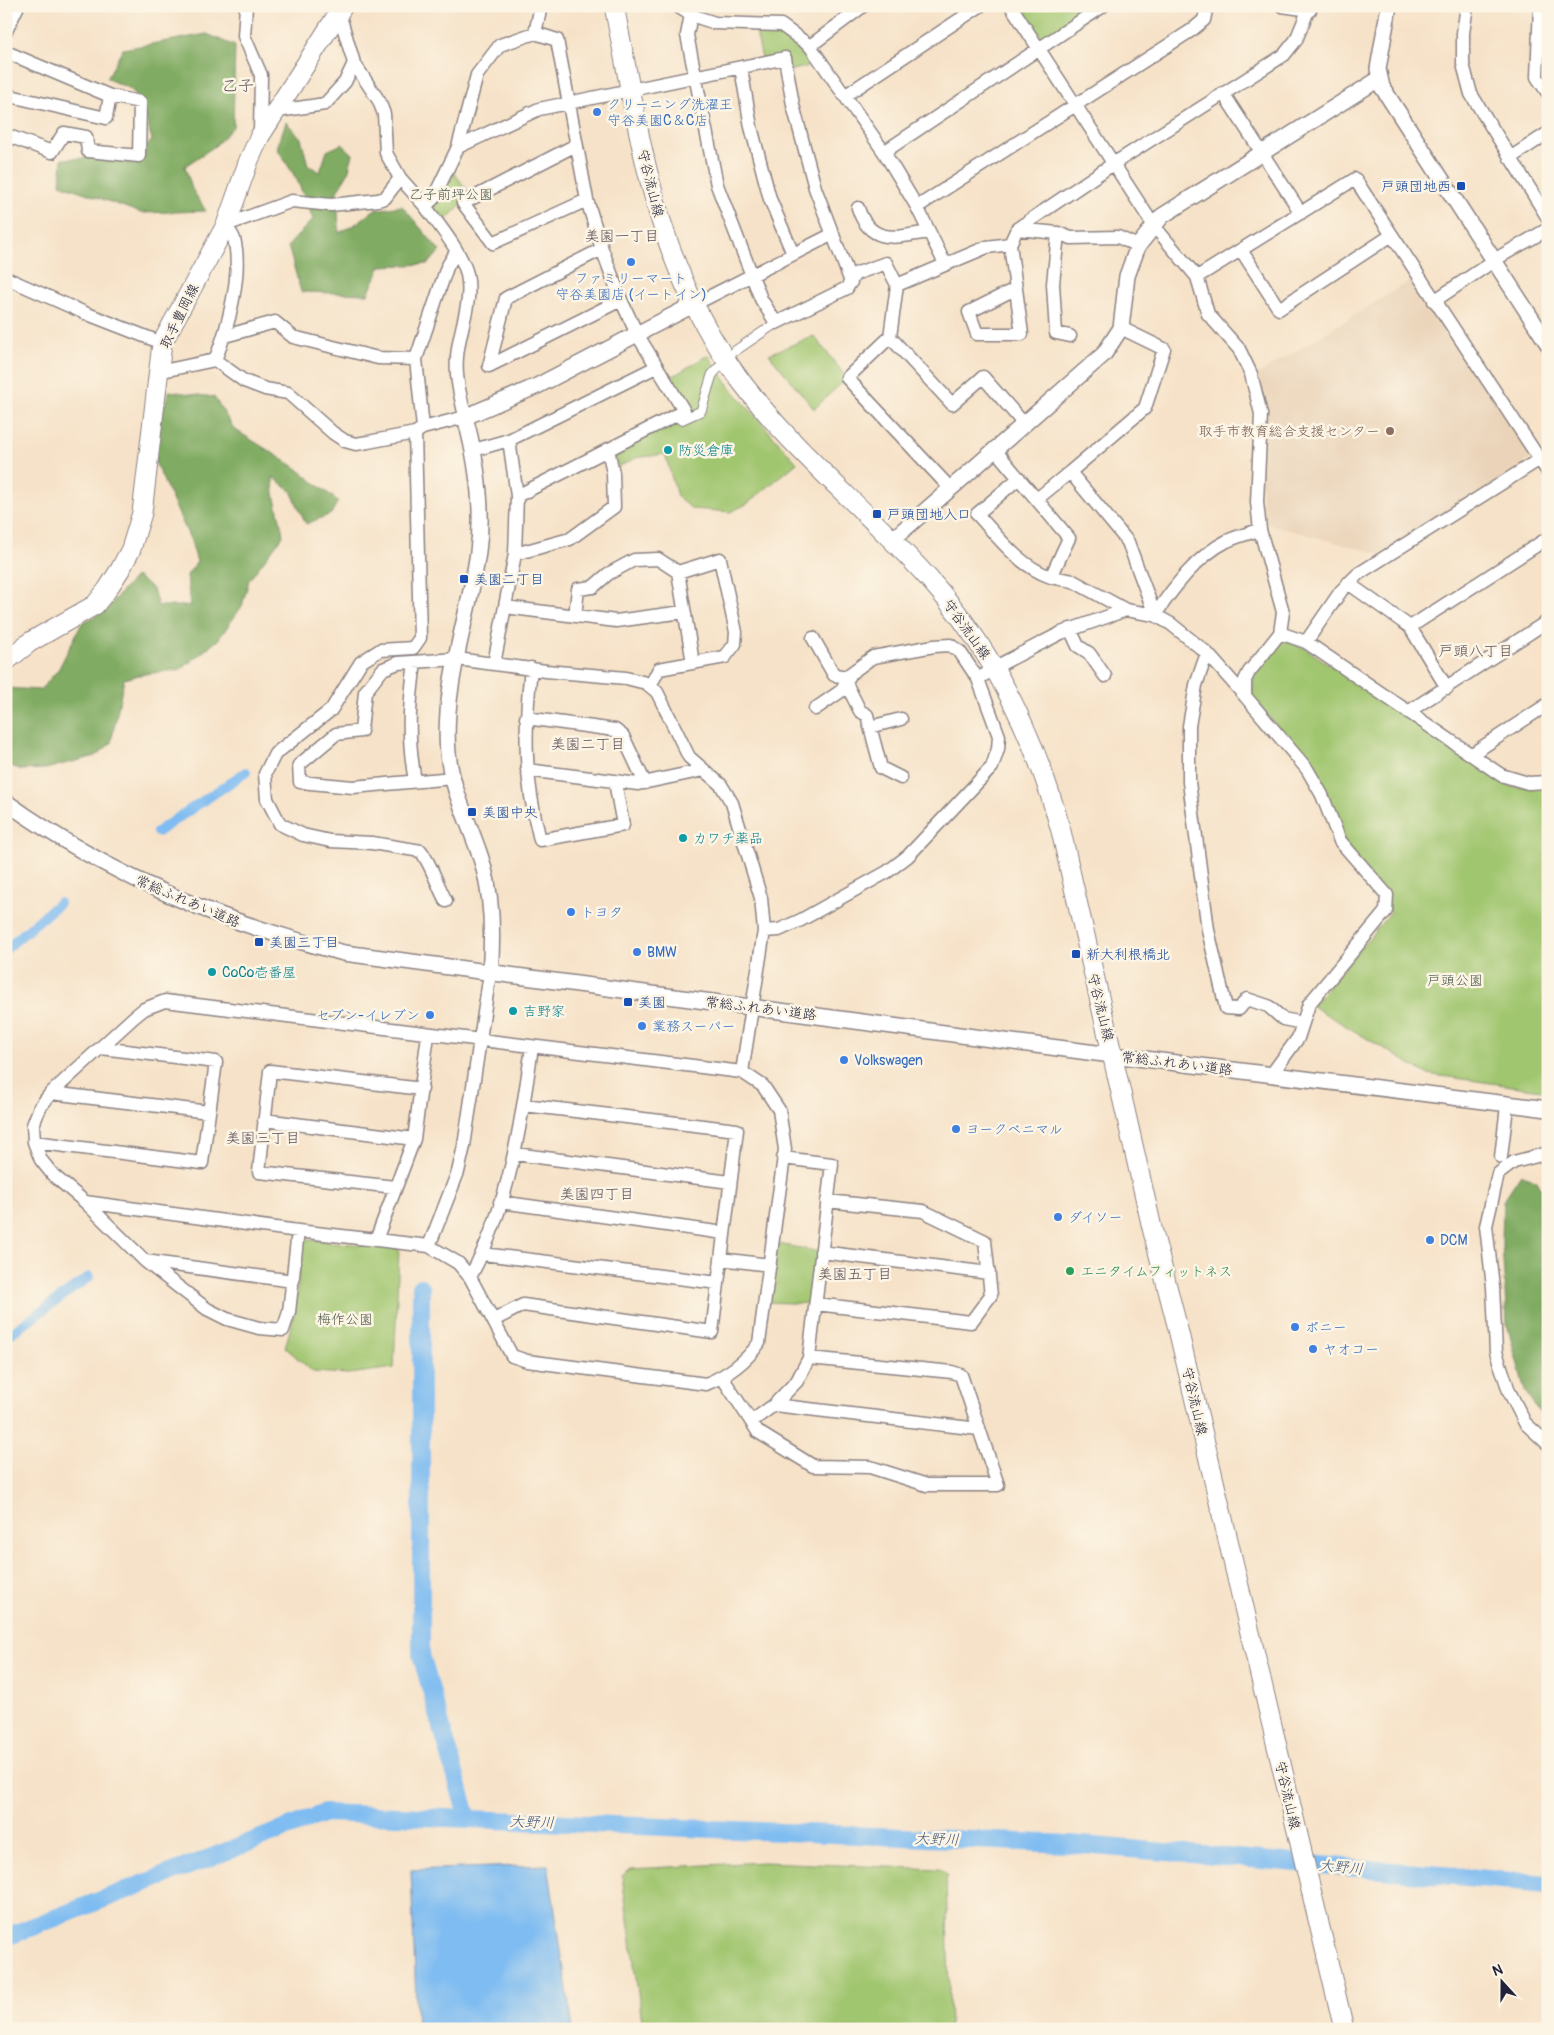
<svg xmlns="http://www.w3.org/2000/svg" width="1554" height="2035" font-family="Pangolin,'Klee One',sans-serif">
	<rect width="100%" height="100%" fill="#fcf5e5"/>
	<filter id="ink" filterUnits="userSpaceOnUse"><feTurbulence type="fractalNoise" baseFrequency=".02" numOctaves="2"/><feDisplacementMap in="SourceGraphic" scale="10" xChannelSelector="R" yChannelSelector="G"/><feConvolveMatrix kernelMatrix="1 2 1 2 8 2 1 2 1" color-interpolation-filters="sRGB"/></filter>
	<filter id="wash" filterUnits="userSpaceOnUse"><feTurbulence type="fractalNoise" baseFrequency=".0096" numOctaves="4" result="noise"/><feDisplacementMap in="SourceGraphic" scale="20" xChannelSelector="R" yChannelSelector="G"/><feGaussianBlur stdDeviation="1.12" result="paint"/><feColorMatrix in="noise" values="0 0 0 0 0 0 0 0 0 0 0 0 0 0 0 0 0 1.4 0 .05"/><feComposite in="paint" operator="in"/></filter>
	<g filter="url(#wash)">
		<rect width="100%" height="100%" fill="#f6e2c8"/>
		<path fill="#ead3b8" d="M1415 278 1533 458 1380 554 1263 523 1257 375Z"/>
		<path fill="#a1c670" stroke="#627456" d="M1011 6H1103L1039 49Z
			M774 23 824 63 788 71 785 59 763 63 754 24Z
			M449 166 473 198 463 203 439 226 425 206Z
			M814 336 847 378 814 409 769 354Z
			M708 355 730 387 797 463 747 504 730 512 719 511 692 509 677 496 665 454 636 458 618 467 613 452 691 411 670 378Z
			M1282 640 1305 648 1492 776 1512 787 1548 786V1091L1427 1074 1312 1006 1391 912 1341 837 1319 777 1252 697 1254 675Z
			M302 1239 399 1249 394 1368 349 1374 313 1372 285 1347C297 1312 299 1275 302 1239Z
			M773 1243 821 1252 816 1304 766 1302Z
			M764 1862 939 1869 946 1874 950 2029H643L622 1876 631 1869Z"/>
		<path fill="#80ab62" stroke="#51664e" d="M207 34 235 46 233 127 215 146 185 166 192 189 206 211 141 213 60 184 62 159 139 156 152 140C147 124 144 99 129 88 123 85 114 83 107 78L123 49Z
			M286 122 301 138 308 165 320 172 327 151 342 144 353 154 348 173 337 191 339 233 357 223 374 210 402 206 440 251 428 264 381 266 368 294 301 292 288 246 313 219 297 180 277 148Z
			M169 391 214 397 234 429 295 467 338 501 331 514 306 524 291 491 273 477C272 497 281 516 283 536L249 580 242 606 218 640 180 670 144 674 124 679 111 743 96 756 45 769 22 770 6 764V688L40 690 58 670 82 623 103 612 136 576 153 589 158 606H190L187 575 197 562 191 541 155 462 156 434Z
			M1521 1174 1537 1181 1548 1202V1426L1525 1391 1507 1324 1502 1245 1503 1201Z"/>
		<path fill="#7ebcf1" stroke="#506f96" d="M548 1865 573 2029H417L411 1870Z"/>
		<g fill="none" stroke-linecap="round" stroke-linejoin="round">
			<path stroke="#7ebcf1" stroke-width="10" d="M157 832 246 772
				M6 949 59 903
				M6 1337 89 1277"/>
			<path stroke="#7ebcf1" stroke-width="18" d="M421 1287V1655L468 1819
				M6 1937 325 1813 1070 1844 1548 1884"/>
		</g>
	</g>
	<g filter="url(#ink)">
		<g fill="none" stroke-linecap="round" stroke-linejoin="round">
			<g stroke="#8c8282" stroke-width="11">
				<path id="pedestrian" d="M735 351 776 323
					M677 415 681 420 701 411 712 375 718 368"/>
			</g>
			<g stroke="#8c8282" stroke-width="15">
				<path id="minor" d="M246 6 244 36 261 75 260 133
					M677 6 691 15 715 23 781 25 810 46 884 152 917 207 945 264
					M1011 6 1154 226 1197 277 1208 314 1239 349 1251 374 1261 414 1257 502 1260 530 1283 612 1280 633 1249 672 1245 680V696L1307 769 1322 795 1340 841 1387 895 1386 911 1309 1004 1298 1038 1271 1075
					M1282 6 1310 10
					M1467 6 1463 33V64L1471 94 1548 218
					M1540 6 1537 77 1548 93
					M339 13 354 63 379 101 384 114 386 153 400 178 425 206 433 199 458 147 539 109 785 58 793 105 815 188 851 282
					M691 15 687 35 717 185 761 299 776 323 847 288 855 274 886 263 897 285
					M6 31 18 6
					M535 33 541 6
					M810 46 863 6
					M6 52 110 96 140 102 139 156 88 151 86 137 64 133 52 152 6 135
					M741 68 751 127 770 199 793 254
					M1223 93 1301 213
					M6 95 106 118 110 96
					M846 95 980 6
					M278 111 325 104 345 82 354 63
					M576 145 463 203 493 243 587 200
					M458 147 477 75 500 45 535 33 557 40 587 200 602 249 621 300 637 334 684 411 517 496
					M884 152 1103 6
					M1510 158 1548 133
					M917 207 1192 30 1204 20 1207 6
					M858 208C870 246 898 237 929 232
					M1017 229 1058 233 1071 238 1118 237 1138 246
					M1058 233 1053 284 1056 333 1070 336
					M1010 244 987 247 897 285 890 337 952 404 983 377 1025 425
					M602 249 506 298 489 366 621 300
					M1241 250 1279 309 1392 235
					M1197 277 1355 179 1548 472
					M6 278 85 313 162 343
					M1015 289 969 312 977 334H1022L1010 244 1017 229 1113 164 1284 55 1296 40 1310 6
					M1434 301 1501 256 1548 229
					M693 305 833 234
					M1121 328 1164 349 1145 408 1070 472 1128 542 1155 615
					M225 336 275 322 293 337 378 358 416 359
					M890 337 847 378 951 489
					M215 360C228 329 243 272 234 239 232 234 228 229 226 225L292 201 331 205 378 200 385 198 400 178
					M158 372 215 360 244 381 265 389 288 393 333 433 345 441 356 444 368 442 415 433 423 428 465 417C461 397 455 378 457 357 459 328 473 304 467 274 462 253 438 224 425 206
					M423 428 416 359 447 267 456 252
					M415 433 420 638 413 648 380 650 361 662 331 710 275 754 265 774 267 799 280 824 303 835 330 841 372 843 421 851C432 866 437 885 446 901
					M474 450 509 440 656 367
					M995 450 1069 538 1051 577C1019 566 999 538 977 514L1019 478
					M1037 499 1070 472
					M515 554 570 539 614 507 613 473 608 449
					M1051 577 1073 581 1126 610
					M1348 583 1410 627 1447 688
					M505 607 616 621 683 612
					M1155 615C1173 588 1197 556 1227 541 1238 536 1249 533 1260 530
					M575 616 578 589 593 587 608 574 634 560 658 559 678 572 693 663
					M1410 627 1548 538
					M1070 629 1078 646 1089 653 1105 676
					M1280 633 1306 642 1501 775 1528 783 1548 782
					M813 638 834 675 849 677
					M1306 642 1341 591 1358 574 1548 454
					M1207 653 1196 685 1189 726V782L1208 930 1226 1008 1239 1009 1247 999 1268 1006 1283 1019 1303 1023
					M494 664 515 554 517 496 509 440
					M531 668C524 732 524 777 540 840L623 825 615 782
					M846 683 860 711 867 715 881 768 901 778
					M650 686 659 669 725 657 735 644 736 632 720 559 678 572
					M815 709 841 691 851 673 873 657 934 646 950 645 960 652 978 679
					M1408 712 1548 621
					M526 718 615 730 623 736 645 783
					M870 727 901 719
					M1472 754 1548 704
					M527 770 638 784 704 770
					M453 778 353 787 300 782 299 765 336 734 361 731 365 692 383 669 398 663 457 659 546 671 626 678 646 683 657 692 689 757 721 785 732 803 761 898 764 931 742 1072
					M415 781C407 736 409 707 415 662
					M764 931 779 930 801 920 887 872 908 856 992 767 998 749 999 736 978 679 1003 663 1061 633 1126 610 1155 615 1171 624 1207 653 1245 696
					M165 1001 742 1072 763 1086 779 1110 785 1149 759 1343C745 1363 728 1375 706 1384L527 1361 512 1356 470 1277 458 1263 429 1246 298 1231 85 1202 53 1175 41 1160 34 1142 33 1125 40 1107 51 1093 133 1018 144 1009Z
					M51 1093 209 1112
					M264 1120 414 1139
					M34 1142 202 1163 216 1062 101 1048
					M1548 1153 1514 1162 1498 1174 1486 1226 1493 1287 1496 1352 1509 1391 1525 1423 1548 1444
					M515 1154 730 1182
					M1501 1157 1507 1106
					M395 1187 259 1172 270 1071 422 1089
					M85 1202 145 1261 207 1309 227 1319 259 1328 283 1330 289 1312 298 1231
					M500 1202 724 1233
					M376 1240 414 1139 428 1035
					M429 1246 458 1172 464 1146 490 973
					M821 1252 989 1273
					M483 1254 718 1283
					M721 1259 770 1265
					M145 1261 293 1281
					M470 1277C509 1207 521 1125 532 1047
					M816 1304 971 1322 991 1295 985 1241 923 1211 827 1201
					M494 1320 523 1305 712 1332 737 1130 524 1105
					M722 1377 758 1432 813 1466 870 1467 927 1485H998L961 1375 952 1372 809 1358
					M774 1405 979 1429
					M752 1421 774 1405 797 1381 809 1358 832 1164 783 1158"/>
			</g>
			<g stroke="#8c8282" stroke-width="18">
				<path id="tertiary" d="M1389 6 1378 69 1382 87 1548 344
					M892 540 1104 354 1121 328 1127 276 1138 246 1162 216 1379 79
					M6 802C111 877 220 922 344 953L1088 1052 1548 1109
					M490 973C493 936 493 900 483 865 472 827 452 793 448 753 442 685 469 618 478 552 484 507 477 461 465 417L537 386 693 305"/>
			</g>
			<g stroke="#8c8282" stroke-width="21">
				<path id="primary" d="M614 6C641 138 652 251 730 366 786 447 866 508 931 581 995 653 1036 739 1061 831L1152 1228 1177 1325 1344 2029
					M6 661 30 642 95 605 107 590 121 568 131 549 142 513 162 343 226 225 249 160 260 136 343 6"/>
			</g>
			<use href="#pedestrian" stroke="#fff" stroke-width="9"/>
			<use href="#minor" stroke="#fff" stroke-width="12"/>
			<use href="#tertiary" stroke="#fff" stroke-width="15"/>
			<use href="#primary" stroke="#fff" stroke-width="19"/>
		</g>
	</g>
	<g fill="#3f7fe0" stroke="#fcf5e5" stroke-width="2">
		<circle cx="597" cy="112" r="5"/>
		<circle cx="631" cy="262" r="5"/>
		<circle cx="571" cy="912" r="5"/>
		<circle cx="637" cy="952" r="5"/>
		<circle cx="430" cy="1015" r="5"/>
		<circle cx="642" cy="1026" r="5"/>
		<circle cx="844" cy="1060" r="5"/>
		<circle cx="956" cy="1129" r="5"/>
		<circle cx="1058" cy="1217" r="5"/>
		<circle cx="1430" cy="1240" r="5"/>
		<circle cx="1295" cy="1327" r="5"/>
		<circle cx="1313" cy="1349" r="5"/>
	</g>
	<g fill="#1a4fb4" stroke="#fcf5e5" stroke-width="2">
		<rect x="1456" y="181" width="10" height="10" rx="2.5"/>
		<rect x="872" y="509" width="10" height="10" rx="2.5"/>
		<rect x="459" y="574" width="10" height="10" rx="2.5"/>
		<rect x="467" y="807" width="10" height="10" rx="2.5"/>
		<rect x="254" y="937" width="10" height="10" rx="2.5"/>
		<rect x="1071" y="949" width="10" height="10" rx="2.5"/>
		<rect x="623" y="997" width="10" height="10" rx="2.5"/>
	</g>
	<circle fill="#8d6e63" stroke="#fcf5e5" stroke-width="2" cx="1390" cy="431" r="5"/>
	<g fill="#0f9aa8" stroke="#fcf5e5" stroke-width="2">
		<circle cx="668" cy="450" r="5"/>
		<circle cx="683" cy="838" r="5"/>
		<circle cx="212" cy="972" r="5"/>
		<circle cx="513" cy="1011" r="5"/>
	</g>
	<circle fill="#2e9e5b" stroke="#fcf5e5" stroke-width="2" cx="1070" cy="1271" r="5"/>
	<g text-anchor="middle" stroke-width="5" stroke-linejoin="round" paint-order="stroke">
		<g font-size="14" fill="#366cbe" stroke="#fcf5e5" text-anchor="start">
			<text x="607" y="109">クリーニング洗濯王<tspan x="607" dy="16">守谷美園C＆C店</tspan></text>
			<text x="631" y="283" text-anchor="middle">ファミリーマート<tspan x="631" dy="16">守谷美園店 (イートイン)</tspan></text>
			<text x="581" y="917">トヨタ</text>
			<text x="647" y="957">BMW</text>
			<text x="420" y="1020" text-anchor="end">セブン-イレブン</text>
			<text x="652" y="1031">業務スーパー</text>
			<text x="854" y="1065">Volkswagen</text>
			<text x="966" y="1134">ヨークベニマル</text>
			<text x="1068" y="1222">ダイソー</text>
			<text x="1440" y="1245">DCM</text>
			<text x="1305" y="1332">ポニー</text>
			<text x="1323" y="1354">ヤオコー</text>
		</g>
		<g font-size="14" fill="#22223b" stroke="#fcf5e5">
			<text transform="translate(651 183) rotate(76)" y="5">守谷流山線</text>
			<text transform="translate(179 316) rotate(-64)" y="5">取手豊岡線</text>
			<text transform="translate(967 629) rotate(54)" y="5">守谷流山線</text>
			<text transform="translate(188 901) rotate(23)" y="5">常総ふれあい道路</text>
			<text transform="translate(1101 1007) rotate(76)" y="5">守谷流山線</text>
			<text transform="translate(761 1008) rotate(7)" y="5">常総ふれあい道路</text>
			<text transform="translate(1177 1063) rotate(7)" y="5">常総ふれあい道路</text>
			<text transform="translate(1195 1401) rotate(77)" y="5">守谷流山線</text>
			<text transform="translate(1288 1795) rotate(77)" y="5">守谷流山線</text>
		</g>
		<g font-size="14" fill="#164399" stroke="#fcf5e5" text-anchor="start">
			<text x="1451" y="191" text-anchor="end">戸頭団地西</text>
			<text x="887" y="519">戸頭団地入口</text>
			<text x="474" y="584">美園二丁目</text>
			<text x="482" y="817">美園中央</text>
			<text x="269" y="947">美園三丁目</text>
			<text x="1086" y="959">新大利根橋北</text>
			<text x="638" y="1007">美園</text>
		</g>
		<g font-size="14" fill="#4e5b4e" stroke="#fcf5e5">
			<text x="451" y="199">乙子前坪公園</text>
			<text x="1455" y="985">戸頭公園</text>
			<text x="345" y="1324">梅作公園</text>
		</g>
		<g font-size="14" fill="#785e54" stroke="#fcf5e5" text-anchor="end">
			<text x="1380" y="436">取手市教育総合支援センター</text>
		</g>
		<g font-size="14" fill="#0d838f" stroke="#fcf5e5" text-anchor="start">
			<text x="678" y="455">防災倉庫</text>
			<text x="693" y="843">カワチ薬品</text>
			<text x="222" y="977">CoCo壱番屋</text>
			<text x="523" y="1016">吉野家</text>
		</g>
		<g font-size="14" fill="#27864d" stroke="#fcf5e5" text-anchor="start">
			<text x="1080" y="1276">エニタイムフィットネス</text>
		</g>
		<g font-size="15" fill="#5f5059" stroke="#fcf5e5">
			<text x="622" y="241">美園一丁目</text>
			<text x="1476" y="656">戸頭八丁目</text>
			<text x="588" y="749">美園二丁目</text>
			<text x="263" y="1143">美園三丁目</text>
			<text x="597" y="1199">美園四丁目</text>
			<text x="855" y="1279">美園五丁目</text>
		</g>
		<g font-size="15" font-style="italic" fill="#42587b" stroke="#fcf5e5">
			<text transform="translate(532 1822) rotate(2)" y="5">大野川</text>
			<text transform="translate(937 1839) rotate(2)" y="5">大野川</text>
			<text transform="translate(1341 1867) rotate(5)" y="5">大野川</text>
		</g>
		<g font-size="16" fill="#5f5059" stroke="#fcf5e5">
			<text x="238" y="91">乙子</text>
		</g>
	</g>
	<rect width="1554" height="2035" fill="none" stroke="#fcf5e5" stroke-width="25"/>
	<g transform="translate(1502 1982) rotate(339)" stroke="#fcf5e5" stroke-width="4" paint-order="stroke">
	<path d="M0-4L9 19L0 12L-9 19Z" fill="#22223b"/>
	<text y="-8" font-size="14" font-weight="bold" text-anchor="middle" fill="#22223b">N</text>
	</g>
</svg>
